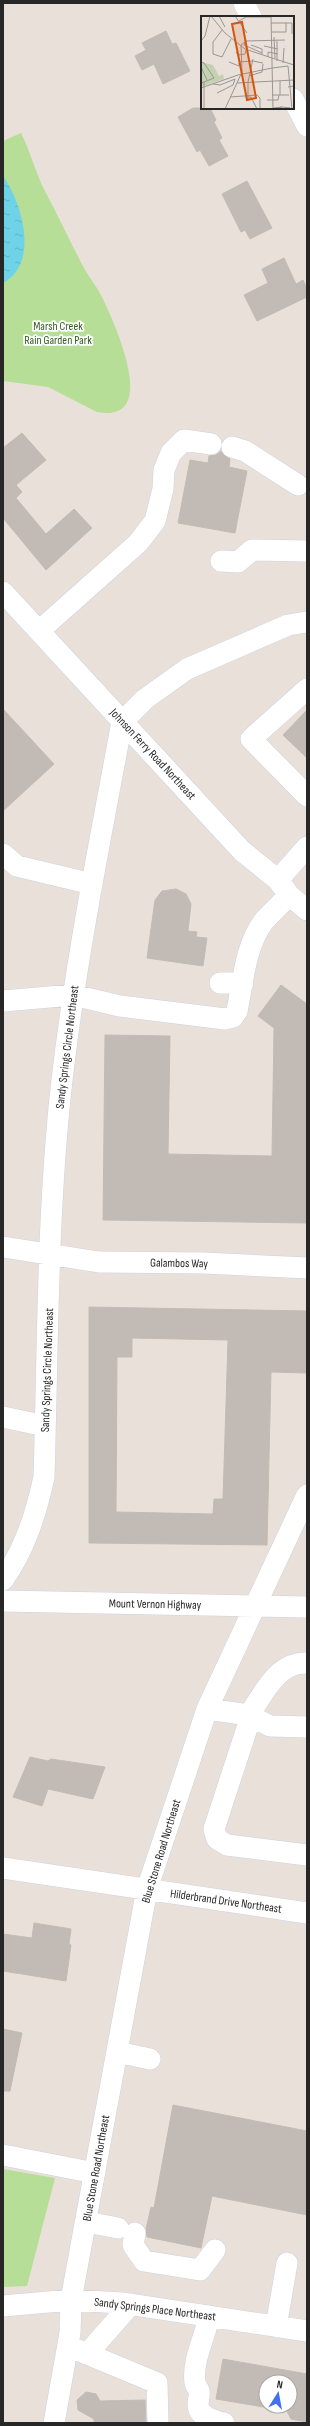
<svg xmlns="http://www.w3.org/2000/svg" width="310" height="2426" font-family="'Sofia Sans Condensed',sans-serif">
	<defs>
		<pattern id="water-ripples" width="26" height="14" patternUnits="userSpaceOnUse"><rect width="26" height="14" fill="#6fd3e7"/><path d="M2 4q2-2 4 0t4 0M15 11q2-2 4 0t4 0" fill="none" stroke="#60b5c6"/></pattern>
	</defs>
	<rect width="100%" height="100%" fill="#e9e0d9"/>
	<path fill="#b6de97" d="M21 133C31 153 36 175 47 195 60 219 71 244 84 268 90 279 98 288 103 299 115 325 161 424 97 412L48 387 3 381V141Z
		M3 2169 55 2178 27 2286 3 2287Z"/>
	<path fill="url(#water-ripples)" d="M3 176C22 203 40 263 3 283Z"/>
	<path fill="#c1bab5" stroke="#c4bcb3" fill-rule="evenodd" d="M166 31 172 44 176 43 190 71 163 84 154 64 142 70 135 56 146 50 142 43Z
		M193 108H210L216 120 214 122 222 138 219 140 228 156 209 166 200 150 197 152 178 117Z
		M247 181 272 228 250 239 245 230 241 232 222 194Z
		M284 258 296 284 303 280 307 289V297L257 321 244 295 268 283 262 269Z
		M22 433 46 460 16 485 22 492 16 498 46 534 74 509 92 528 46 570 3 518V448Z
		M221 451 224 455 230 459 229 467 247 471 235 533 178 523 190 460 208 463 209 456 216 455Z
		M3 709 54 764 3 811Z
		M307 710V758L283 735Z
		M176 889 186 894 191 904 188 931 197 932 196 937 207 938 203 966 147 958 155 900 162 891Z
		M281 985 307 1004V1223L103 1220 105 1035 170 1036 168 1154 272 1156 274 1028 258 1016Z
		M89 1307 307 1311V1373L271 1372 267 1545 89 1543ZM132 1338 228 1340 223 1499H214L213 1514 116 1512 117 1357H132Z
		M30 1757 48 1761 51 1759 105 1767 93 1799 48 1789 42 1806 13 1797Z
		M34 1923 71 1929 69 1944 71 1945 66 1981 3 1971V1934L32 1938Z
		M3 2029 22 2033 10 2091H3Z
		M173 2105 307 2131V2215L212 2196 201 2248 147 2237 146 2229 151 2207 154 2208Z
		M223 2359 307 2374V2422L291 2419 287 2411 216 2399ZM266 2382H290V2406H266Z
		M86 2392 96 2394 100 2401 145 2400 146 2423H94V2419L78 2410 77 2400Z"/>
	<g fill="none" stroke-linecap="round" stroke-linejoin="round">
		<g stroke="#ced3df" stroke-width="22">
			<path id="minor" d="M244 3 251 17
				M293 99 307 126
				M232 447 245 451 298 485
				M221 561 238 562 252 550 307 551
				M3 592 242 851 278 880 289 895 307 910
				M39 631 138 543 155 521 163 489 164 470 171 453 184 440 211 444
				M307 689 251 739 307 796
				M3 854 17 866 92 884
				M278 880 307 847
				M220 983H243
				M3 1001 73 995 120 1006 225 1019 233 1017 237 1011C243 982 245 947 263 922 271 913 281 904 289 895
				M3 1247 99 1262 204 1263 307 1268
				M3 1417 45 1426
				M3 1580C25 1549 36 1514 44 1477 48 1345 47 1211 62 1080 76 959 100 841 122 722L145 699 187 669 288 625 307 622
				M3 1601 307 1607
				M207 1709 249 1715C264 1693 277 1662 307 1663
				M249 1715 270 1726 307 1727
				M251 1716 214 1829 217 1839 227 1845 307 1855
				M3 1868 307 1913
				M117 2052 150 2059
				M3 2155 95 2173
				M86 2222 118 2228
				M135 2233 133 2245 144 2261 200 2270 215 2250
				M3 2306 71 2300 122 2303 307 2331
				M209 2316C205 2339 192 2359 195 2383 196 2386 198 2388 199 2391 200 2395 198 2400 198 2404 198 2416 214 2421 224 2423
				M276 2327 287 2263
				M68 2346 157 2383 158 2423
				M87 2354 131 2304
				M54 2423 70 2333 71 2300 147 1889 207 1709 307 1495"/>
		</g>
		<use href="#minor" stroke="#fff" stroke-width="21"/>
	</g>
	<g text-anchor="middle" stroke-width="3.5" stroke-linejoin="round" paint-order="stroke">
		<g font-size="12" fill="#315e1c" stroke="#fff">
			<text x="58" y="330">Marsh Creek<tspan x="58" dy="14">Rain Garden Park</tspan></text>
		</g>
		<g font-size="12" fill="#272727" stroke="#fff">
			<text transform="translate(153 754) rotate(47)" y="4">Johnson Ferry Road Northeast</text>
			<text transform="translate(67 1047) rotate(-83)" y="4">Sandy Springs Circle Northeast</text>
			<text transform="translate(179 1263) rotate(1)" y="4">Galambos Way</text>
			<text transform="translate(47 1370) rotate(-88)" y="4">Sandy Springs Circle Northeast</text>
			<text transform="translate(155 1604) rotate(1)" y="4">Mount Vernon Highway</text>
			<text transform="translate(161 1851) rotate(-73)" y="4">Blue Stone Road Northeast</text>
			<text transform="translate(226 1901) rotate(8)" y="4">Hilderbrand Drive Northeast</text>
			<text transform="translate(96 2168) rotate(-80)" y="4">Blue Stone Road Northeast</text>
			<text transform="translate(155 2309) rotate(7)" y="4">Sandy Springs Place Northeast</text>
		</g>
	</g>
	<g transform="translate(201 16)">
		<rect width="93" height="93" fill="#e9e0d9"/>
		<path d="M0 46 12 49 18 60 22 58 23 63 0 71Z" fill="#c4d2b1"/>
		<path fill="none" stroke="#9b9692" stroke-width="1" d="M10 0 24 17 44 33 71 42M18 0 24 11M34 0 46 17M70 0 72 93M38 5 45 1H70M70 7H91V18M21 14 12 26V38L21 41 30 23M71 16H85V7M73 21 74 42M45 24 43 29 61 37M0 25 4 20 9 0M50 29 61 33V38M63 30 77 33M35 36 37 39 44 38 45 34M67 41V36L77 38M71 42 93 49M76 45V25M0 46 3 47 13 62 3 66M28 46 38 50V47M38 46 52 45 62 47M82 47 83 32M87 50 91 93M0 51 6 64M71 52 87 50M48 60 61 56 62 48M79 65V79M0 67 3 66V93M36 67 93 64M12 68 19 69 34 63 32 69M87 71 93 70V64M0 72 37 59 71 52M16 77 32 69M71 79H88M29 81 56 79 59 82V93M47 81H50L56 93M47 84V66L52 43M66 84H77L78 79M24 93 41 56 40 29 45 25 84 24M72 93 81 91 72 92M81 93 89 92 81 91"/>
		<path fill="#d5540f" fill-opacity="0.15" stroke="#d5540f" stroke-width="2" d="M41 6 55 82 46 84 31 8Z"/>
		<rect width="93" height="93" fill="none" stroke="#272727" stroke-width="2"/>
	</g>
	<rect width="310" height="2426" fill="none" stroke="#272727" stroke-width="8"/>
	<g transform="translate(278 2394) rotate(11)"><circle r="19" fill="#ffffff" stroke="#a9a9a9"/>
	<path d="M0-3L7 15L0 10L-7 15Z" fill="#3f71f0"/>
	<text y="-6" font-size="11" font-weight="bold" text-anchor="middle" fill="#272727">N</text>
	</g>
</svg>
